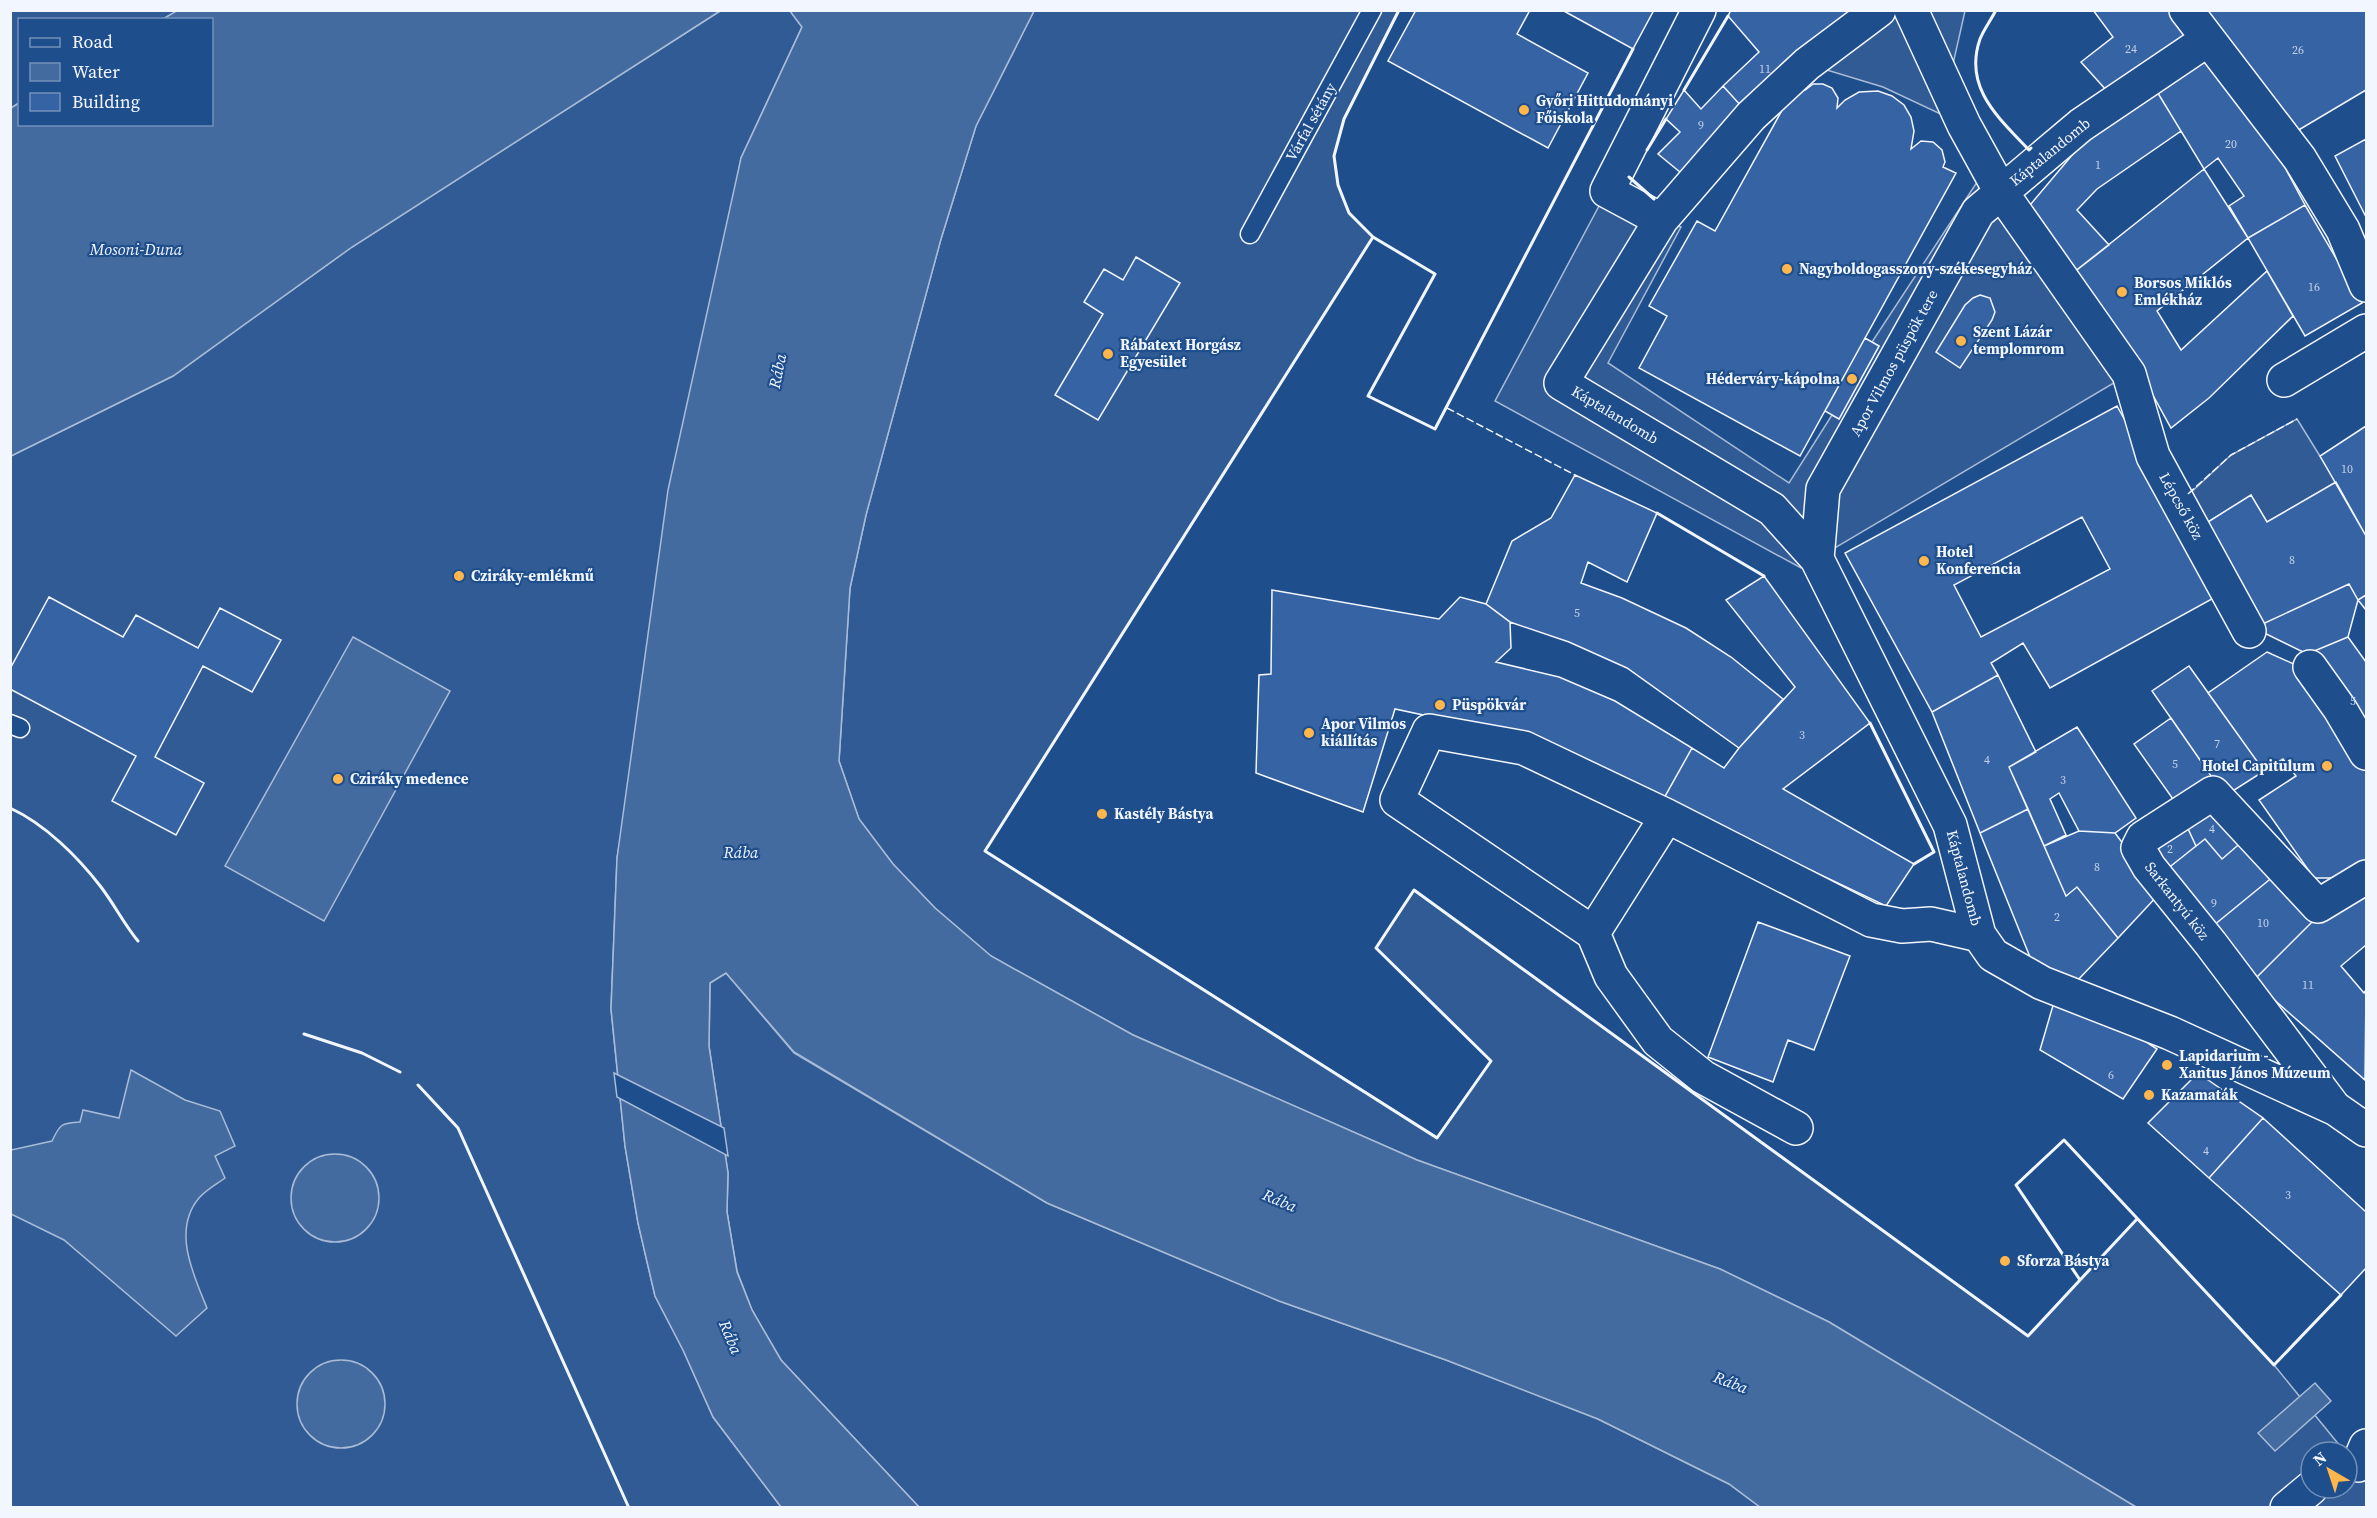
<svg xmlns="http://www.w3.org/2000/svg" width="2377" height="1518" font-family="'Source Serif 4',serif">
	<rect width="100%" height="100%" fill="#1f4e8c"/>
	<path fill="#305b95" stroke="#a8bbd7" stroke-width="1.5" d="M11 11H178L163 19 20 20 19 103 11 108Z
		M720 11H790L802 27 741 158 617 858 611 1009 625 1146 638 1223 655 1296 683 1350 713 1417 781 1507 11 1508V456L173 376 352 247Z
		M1034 11H1399L1344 119 1334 156 1338 185 1349 212 1373 237 985 851 1437 1137 1491 1061 1376 948 1414 890 2028 1336 2137 1219 2274 1365 2345 1452H2311V1488H2347V1454L2366 1478V1507H2136L1829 1322 1720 1269 1417 1160 1133 1035 991 956 935 908 893 864 859 819 839 761 850 588 866 515 941 239 976 126Z
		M1879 11H1965L1953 64 1964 125 1883 87 1807 64Z
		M1981 176 2129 374 1801 568 1495 401 1607 191 1661 220 1681 227 1608 363 1789 483 1832 415 1839 419 1879 346 1872 342Z
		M2297 419 2336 482 2267 522 2251 495 2200 527 2186 497 2231 455Z
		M726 973 794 1053 1047 1203 1279 1301 1446 1360 1598 1419 1729 1484 1760 1507H919L781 1360 752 1310 737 1271 727 1212 728 1173 709 1046 710 983Z"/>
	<path fill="#446ba0" stroke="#a8bbd7" stroke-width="1.5" d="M178 10H720V11L352 247 173 376 11 456V108L19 103 20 124H212V20L163 19Z
		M790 11H1034L976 126 941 239 866 515 850 588 839 761 859 819 893 864 935 908 991 956 1133 1035 1417 1160 1720 1269 1829 1322 2136 1507H1760L1729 1484 1598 1419 1446 1360 1279 1301 1047 1203 794 1052 726 973 710 983 709 1046 728 1173 727 1212 737 1272 752 1310 781 1360 919 1507H781L713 1417 683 1350 655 1296 638 1223 625 1146 611 1009 617 858 668 490 741 158 802 27Z
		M353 637 450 691 324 921 225 866Z
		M131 1070 185 1100 220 1111 235 1146 215 1156 225 1178C217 1184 206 1190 199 1198 172 1230 193 1274 207 1308L176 1336 64 1240 11 1214V1150L52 1141C60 1124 61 1123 80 1122L83 1110 119 1118Z
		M291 1198a44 44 0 1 1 88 0a44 44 0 1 1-88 0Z
		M297 1404a44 44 0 1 1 88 0a44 44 0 1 1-88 0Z
		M2315 1383 2331 1401 2275 1451 2258 1433Z"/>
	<path fill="#1f4e8c" stroke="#a8bbd7" stroke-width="1.5" d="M614 1073 724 1128 728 1156 617 1097Z"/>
	<path fill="#3563a3" stroke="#f2f6ff" stroke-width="1.5" fill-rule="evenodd" d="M1416 10H1530L1517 34 1588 73 1548 148 1388 61Z
		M1562 10H1654L1633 49Z
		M1731 10H1857L1743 108 1723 86 1759 52 1728 16Z
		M2093 10H2178L2193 30 2107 91 2081 62 2113 37Z
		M2198 10H2366V90L2297 131Z
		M2209 57 2260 121 2305 205 2248 238 2229 206 2244 196 2218 158 2204 169 2156 90Z
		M1813 84H1823L1832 88 1838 98 1837 108 1845 100 1859 92 1878 91 1892 96 1904 105 1911 117 1914 131 1911 149 1921 141 1933 142 1942 150 1945 162 1943 167 1956 173 1800 456 1639 368 1667 316 1649 306 1697 221 1715 231 1796 85 1805 90Z
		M1723 86 1743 108 1686 177 1658 154 1680 132 1666 119 1684 90 1701 109Z
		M2156 90 2181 131 2097 189 2077 210 2109 245 2073 273 2025 211 2084 141Z
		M2366 139V217L2335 156Z
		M2204 169 2248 238 2157 311 2181 350 2267 271 2293 316 2209 398 2171 428 2122 339 2073 273Z
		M2305 205 2362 303 2305 336 2248 238Z
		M1136 257 1180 283 1098 420 1055 395 1103 314 1084 302 1104 269 1123 280Z
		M1980 295 1990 298 1995 312 1992 320 1960 368 1936 352 1965 305 1973 298Z
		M1865 338 1879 346 1839 419 1825 411Z
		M2117 406 2221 594 2050 688 2023 643 1991 663 1998 675 1932 712 1845 553ZM2082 517 2110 569 1981 637 1954 585Z
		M2366 426V536L2320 456Z
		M1575 475 1657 513 1627 582 1588 562 1581 583 1622 598 1686 628 1731 657 1783 699 1739 748 1627 668 1569 642 1510 622 1486 604 1512 541 1551 518Z
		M2336 482 2366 536V595L2358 600 2349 584 2254 628 2200 527 2251 495 2267 522Z
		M1764 576 1870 723 1783 789 1914 864 1886 906 1663 800 1692 748 1724 768 1739 748 1795 687 1726 600Z
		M2349 584 2358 600 2348 637 2307 654 2254 628Z
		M1272 590 1439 619 1460 597 1486 604 1510 622 1511 648 1496 662 1559 677 1615 701 1692 748 1663 800 1549 742 1395 709 1363 812 1256 773 1259 675 1271 674Z
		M2366 595V610L2358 600Z
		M49 597 123 637 136 615 198 648 220 608 281 640 252 692 203 666 155 757 204 783 176 835 112 801 136 756 10 689V669Z
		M2348 637 2366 662V740L2307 654Z
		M2267 652 2307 670 2366 761V868L2351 878H2314L2259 800 2296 776 2283 759 2264 771 2208 693Z
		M2189 666 2264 771 2225 796 2152 691Z
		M1998 675 2036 752 2009 767 2028 809 1980 833 1932 712Z
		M2171 718 2216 783 2180 809 2134 744Z
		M2077 727 2136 818 2115 833 2079 831 2059 793 2050 799 2066 835 2044 846 2009 767Z
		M2028 809 2066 896 2077 887 2118 938 2074 984 2032 962 1980 833Z
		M2218 810 2244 840 2222 859 2205 839 2196 846 2184 820Z
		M2184 820 2196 846 2162 873 2145 852Z
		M2079 831 2115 833 2160 893 2118 938 2077 887 2066 896 2044 846Z
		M2205 839 2222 859 2244 840 2274 876 2208 930 2162 873Z
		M2274 876 2317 917 2253 981 2208 930Z
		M2366 888V945L2341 966 2364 993 2366 990 2365 1080 2253 981 2317 917Z
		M1758 922 1850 956 1814 1050 1788 1040 1773 1082 1708 1057Z
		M2054 1002 2119 1024 2157 1049 2123 1099 2040 1050Z
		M2198 1073 2263 1118 2209 1178 2148 1123Z
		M2263 1118 2366 1212V1268L2341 1295 2209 1178Z"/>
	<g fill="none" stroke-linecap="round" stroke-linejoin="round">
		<g stroke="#f2f6ff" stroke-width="21">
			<path id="lane" d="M1250 234 1372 10
				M10 724 20 728"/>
		</g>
		<g stroke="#f2f6ff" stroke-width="36">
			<path id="street" d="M1879 10 1807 64 1751 116 1661 220 1561 383 1772 509 1817 559 1950 825 1979 935 1993 955 2042 983 2170 1033 2336 1109 2366 1130
				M1911 10 1964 125 2001 192 2129 374 2153 456 2249 631
				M2186 10 2300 159 2343 230 2366 285
				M1661 220 1607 191 1699 10
				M2284 380 2366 331
				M1817 559 1823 489 1978 212 2081 125 2207 40
				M2310 667 2340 709 2366 753
				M1593 933 1667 816
				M2333 1106 2211 944 2149 867 2138 848 2143 838 2213 793 2318 906 2366 877
				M1796 1128 1703 1077 1658 1041 1611 976 1593 933 1397 800 1429 731 1524 748 1667 816 1871 920 1902 926 1931 924 1979 935
				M2358 1465 2366 1446
				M2287 1508 2311 1488"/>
		</g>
		<use href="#lane" stroke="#1f4e8c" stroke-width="18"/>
		<use href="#street" stroke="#1f4e8c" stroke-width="33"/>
		<path stroke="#f2f6ff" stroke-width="1.5" stroke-dasharray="8 3" stroke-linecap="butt" d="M1447 408 1575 475
			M2188 494 2231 455 2297 419"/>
		<path stroke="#f2f6ff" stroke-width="3" d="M1399 10 1344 119 1334 156 1338 185 1349 213 1373 237 985 851 1437 1138 1491 1061 1376 948 1414 890 2028 1336 2080 1280 2016 1185 2064 1140 2274 1365 2341 1295
			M1996 10C1991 20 1984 29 1980 39 1963 88 1999 118 2029 150L2031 148
			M1684 90 1728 16
			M1647 150 1666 119
			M1629 177 1654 199
			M1373 237 1435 274 1368 396 1435 429 1633 49
			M1657 513 1764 576
			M1870 723 1934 852 1914 864
			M10 808C45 824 78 857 101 887 114 904 124 924 138 941
			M304 1034 362 1053 400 1072
			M418 1085 458 1128 629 1508
			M2080 1280 2137 1219"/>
	</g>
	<g fill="#ffb74d" stroke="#1f4e8c" stroke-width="2">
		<circle cx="1524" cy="110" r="6"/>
		<circle cx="1787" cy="269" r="6"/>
		<circle cx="2122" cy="292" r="6"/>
		<circle cx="1961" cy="341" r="6"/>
		<circle cx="1108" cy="354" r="6"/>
		<circle cx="1852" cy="379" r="6"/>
		<circle cx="1924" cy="561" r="6"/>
		<circle cx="459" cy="576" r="6"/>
		<circle cx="1440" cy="705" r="6"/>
		<circle cx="1309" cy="733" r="6"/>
		<circle cx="2327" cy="766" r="6"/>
		<circle cx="338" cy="779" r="6"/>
		<circle cx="1102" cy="814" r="6"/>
		<circle cx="2167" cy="1065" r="6"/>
		<circle cx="2149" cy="1095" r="6"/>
		<circle cx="2005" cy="1261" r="6"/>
	</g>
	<g text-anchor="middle" stroke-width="4.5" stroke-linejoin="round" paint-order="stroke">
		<g font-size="12" fill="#c3d1e8">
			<text x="2131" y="53">24</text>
			<text x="2298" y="54">26</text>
			<text x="1765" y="73">11</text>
			<text x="1701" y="129">9</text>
			<text x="2231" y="148">20</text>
			<text x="2098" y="169">1</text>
			<text x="2314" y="291">16</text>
			<text x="2347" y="473">10</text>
			<text x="2292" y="564">8</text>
			<text x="1577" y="617">5</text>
			<text x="2353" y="705">5</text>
			<text x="1802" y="739">3</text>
			<text x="2217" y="748">7</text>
			<text x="1987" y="764">4</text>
			<text x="2175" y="768">5</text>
			<text x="2063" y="784">3</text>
			<text x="2212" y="833">4</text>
			<text x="2170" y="853">2</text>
			<text x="2097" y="871">8</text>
			<text x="2214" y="907">9</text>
			<text x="2057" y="921">2</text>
			<text x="2263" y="927">10</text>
			<text x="2308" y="989">11</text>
			<text x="2111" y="1079">6</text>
			<text x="2206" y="1155">4</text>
			<text x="2288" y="1199">3</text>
		</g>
		<g font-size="15" font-weight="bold" fill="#f2f6ff" stroke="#1f4e8c" text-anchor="start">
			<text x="1536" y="106">Győri Hittudományi<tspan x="1536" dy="17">Főiskola</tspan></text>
			<text x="1799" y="274">Nagyboldogasszony-székesegyház</text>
			<text x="2134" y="288">Borsos Miklós<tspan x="2134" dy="17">Emlékház</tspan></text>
			<text x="1973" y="337">Szent Lázár<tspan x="1973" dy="17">templomrom</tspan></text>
			<text x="1120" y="350">Rábatext Horgász<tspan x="1120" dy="17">Egyesület</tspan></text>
			<text x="1840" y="384" text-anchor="end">Héderváry-kápolna</text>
			<text x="1936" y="557">Hotel<tspan x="1936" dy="17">Konferencia</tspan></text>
			<text x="471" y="581">Cziráky-emlékmű</text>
			<text x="1452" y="710">Püspökvár</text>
			<text x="1321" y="729">Apor Vilmos<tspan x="1321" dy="17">kiállítás</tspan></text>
			<text x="2315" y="771" text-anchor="end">Hotel Capitulum</text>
			<text x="350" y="784">Cziráky medence</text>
			<text x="1114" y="819">Kastély Bástya</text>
			<text x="2179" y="1061">Lapidarium -<tspan x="2179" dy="17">Xantus János Múzeum</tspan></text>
			<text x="2161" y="1100">Kazamaták</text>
			<text x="2017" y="1266">Sforza Bástya</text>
		</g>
		<g font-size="15" fill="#f2f6ff" stroke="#1f4e8c">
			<text transform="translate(1311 122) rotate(-61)" y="5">Várfal sétány</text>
			<text transform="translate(2050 152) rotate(-39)" y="5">Káptalandomb</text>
			<text transform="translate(1894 363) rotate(-61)" y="5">Apor Vilmos püspök tere</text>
			<text transform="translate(1615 415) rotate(31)" y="5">Káptalandomb</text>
			<text transform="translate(2181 506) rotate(61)" y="5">Lépcső köz</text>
			<text transform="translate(1964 878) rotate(75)" y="5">Káptalandomb</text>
			<text transform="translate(2177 901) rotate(52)" y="5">Sarkantyú köz</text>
		</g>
		<g font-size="16" font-style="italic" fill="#f2f6ff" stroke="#1f4e8c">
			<text x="136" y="255">Mosoni-Duna</text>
			<text transform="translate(777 371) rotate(-79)" y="6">Rába</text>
			<text x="741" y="858">Rába</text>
			<text transform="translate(1280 1200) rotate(23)" y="6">Rába</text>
			<text transform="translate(731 1337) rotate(67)" y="6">Rába</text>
			<text transform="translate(1731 1382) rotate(21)" y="6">Rába</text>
		</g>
	</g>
	<rect width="2377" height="1518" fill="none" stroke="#f2f6ff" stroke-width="24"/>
	<rect x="18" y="18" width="195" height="108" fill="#1f4e8c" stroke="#7391ba" stroke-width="1.5"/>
	<rect x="30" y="38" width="30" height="9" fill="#1f4e8c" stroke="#7391ba" stroke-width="1.5"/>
	<text x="72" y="48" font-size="18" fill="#f2f6ff">Road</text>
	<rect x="30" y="63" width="30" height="18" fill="#446ba0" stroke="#7391ba" stroke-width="1.5"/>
	<text x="72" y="78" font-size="18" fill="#f2f6ff">Water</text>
	<rect x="30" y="93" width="30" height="18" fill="#3563a3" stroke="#7391ba" stroke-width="1.5"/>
	<text x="72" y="108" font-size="18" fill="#f2f6ff">Building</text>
	<g transform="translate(2329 1470) rotate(321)"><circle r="28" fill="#1f4e8c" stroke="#7391ba" stroke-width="1.5"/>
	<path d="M0-4.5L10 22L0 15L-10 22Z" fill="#ffb74d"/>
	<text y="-9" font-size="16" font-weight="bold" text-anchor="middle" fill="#f2f6ff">N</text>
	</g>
</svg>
